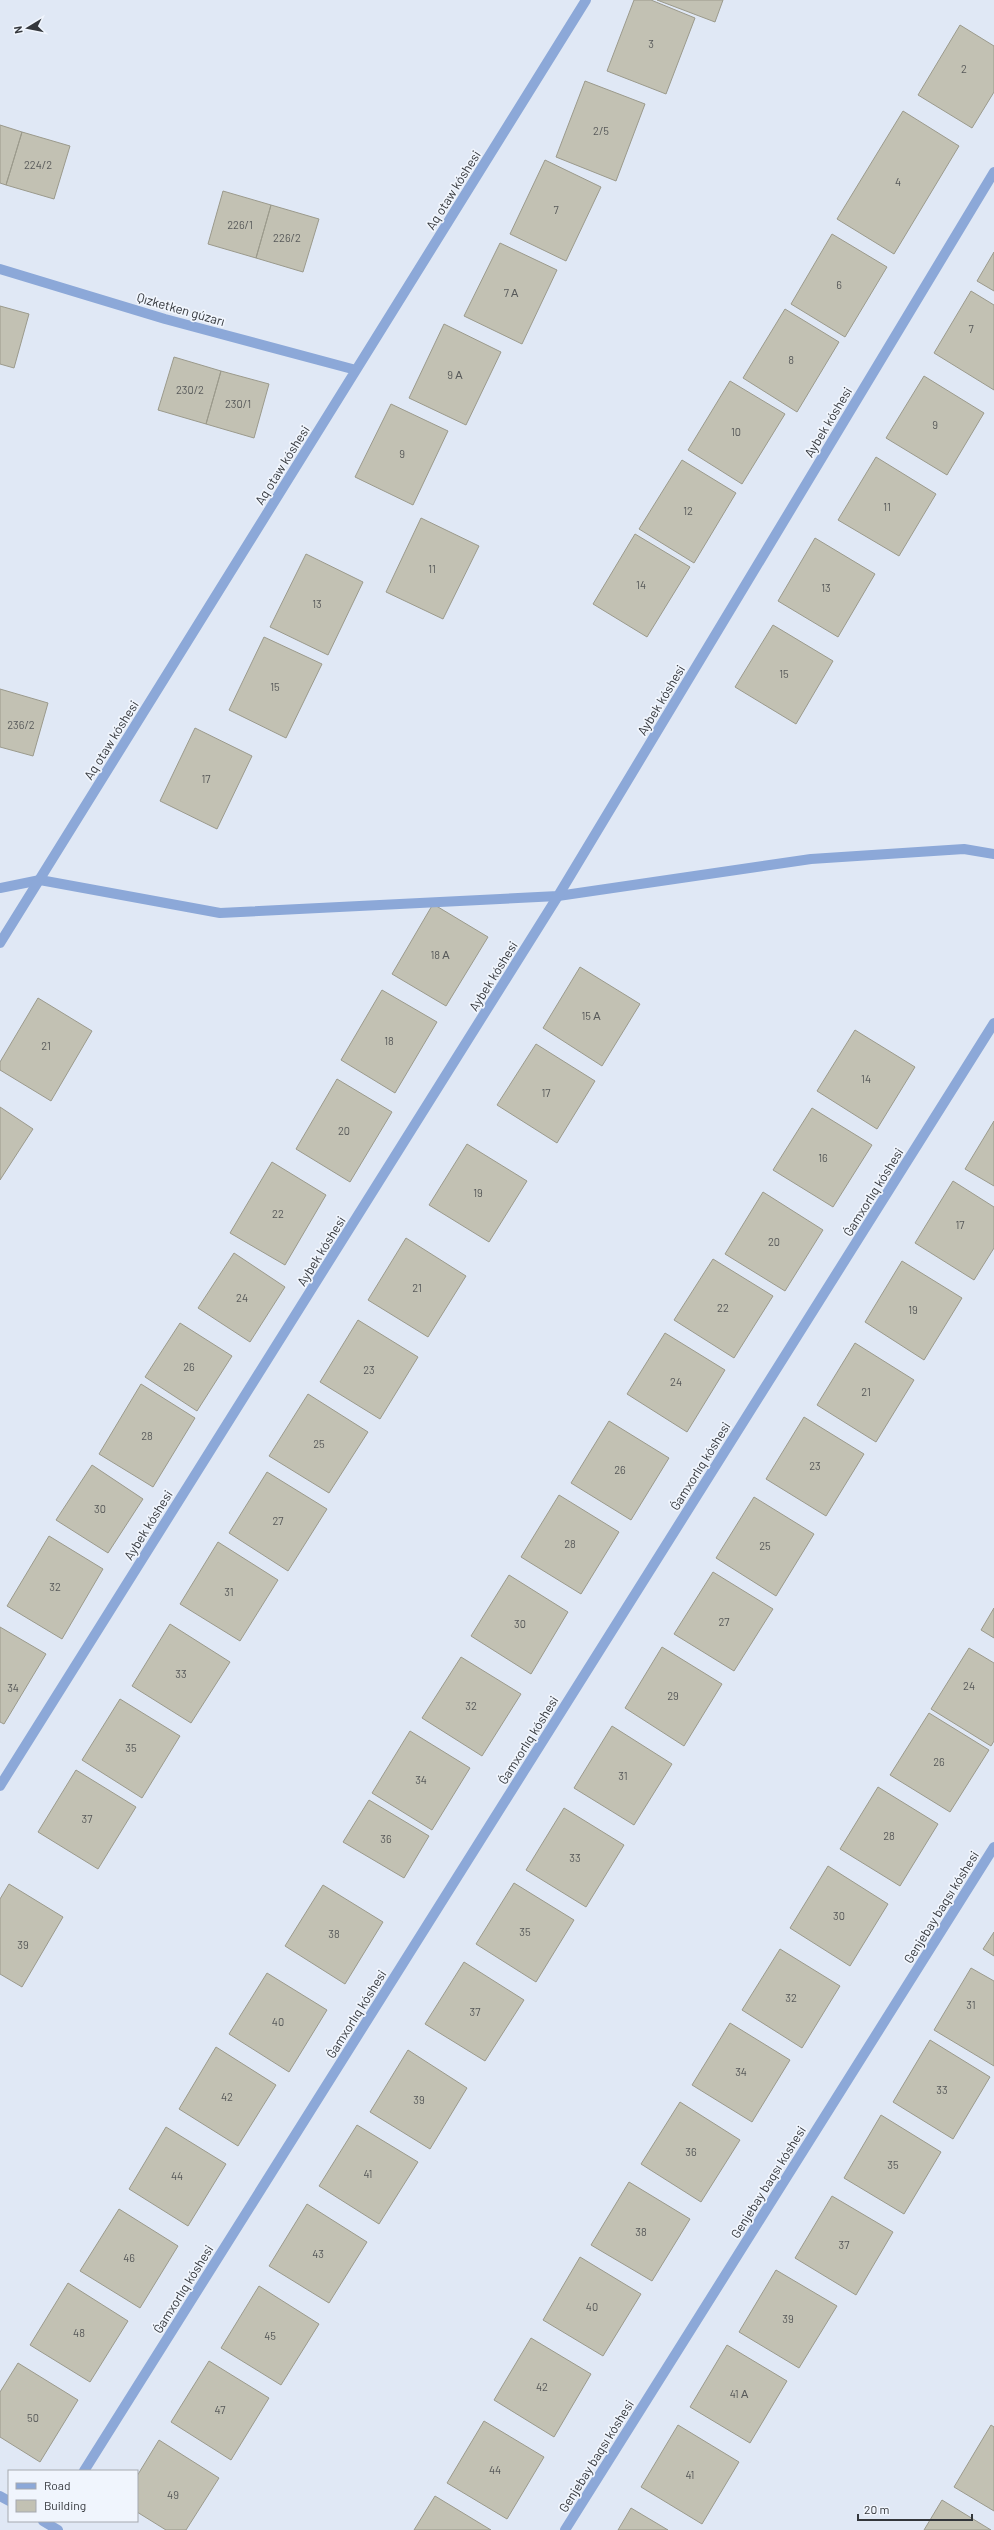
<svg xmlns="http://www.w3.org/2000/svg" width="994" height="2530" font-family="Barlow,sans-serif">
	<rect width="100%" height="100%" fill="#e0e8f5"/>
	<path fill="#c2c1b3" stroke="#9b9a8c" d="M634 0H651L695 18 666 94 607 71Z
		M657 0H723L715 22Z
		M960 25 994 46V92L972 128 918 95Z
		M585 81 645 104 616 181 556 157Z
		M903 111 959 146 894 254 837 219Z
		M0 125 22 132 6 185 0 183Z
		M22 132 70 146 54 199 6 185Z
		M545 160 601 187 566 261 510 234Z
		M223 191 271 205 256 258 208 244Z
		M271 205 319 219 303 272 256 258Z
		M832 234 887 267 845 337 791 304Z
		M500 243 557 270 522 344 464 316Z
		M994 252V291L977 281Z
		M971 291 994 305V390L934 353Z
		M0 306 29 314 14 368 0 364Z
		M785 309 839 342 797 412 743 378Z
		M444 324 501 352 466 425 409 398Z
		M174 357 221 371 206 424 158 410Z
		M221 371 269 384 254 438 206 424Z
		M924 376 984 413 947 475 886 438Z
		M730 381 785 414 742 484 688 450Z
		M391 404 448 431 413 505 355 477Z
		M876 457 936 494 899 556 838 520Z
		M682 460 736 493 694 563 639 529Z
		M421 518 479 546 443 619 386 592Z
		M635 534 690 567 647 637 593 604Z
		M815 538 875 574 838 637 778 601Z
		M306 554 363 582 328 655 270 627Z
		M773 625 833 661 796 724 735 687Z
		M264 637 322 664 286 738 229 710Z
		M0 689 48 703 33 756 0 747Z
		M195 728 252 756 217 829 160 801Z
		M433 904 488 937 446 1006 392 974Z
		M580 967 640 1004 602 1066 543 1028Z
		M382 990 437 1022 395 1093 341 1060Z
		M38 998 92 1031 51 1101 0 1070V1062Z
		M855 1030 915 1067 877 1129 817 1091Z
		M536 1044 595 1081 557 1143 497 1105Z
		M337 1079 392 1112 350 1182 296 1149Z
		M0 1107 33 1129 0 1180Z
		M812 1108 872 1145 833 1207 773 1170Z
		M994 1121V1186L965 1169Z
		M467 1144 527 1181 489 1242 429 1205Z
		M272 1162 326 1195 285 1265 230 1233Z
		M953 1181 994 1207V1248L974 1280 915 1243Z
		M763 1192 823 1230 785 1291 725 1254Z
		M406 1238 466 1276 428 1337 368 1300Z
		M234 1253 285 1287 250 1342 198 1308Z
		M713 1259 773 1296 734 1358 674 1320Z
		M902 1261 962 1298 924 1360 865 1322Z
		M358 1320 418 1357 380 1419 320 1382Z
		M180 1323 232 1356 197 1411 145 1377Z
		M665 1333 725 1370 687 1432 627 1394Z
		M855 1343 914 1380 876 1442 817 1405Z
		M141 1384 195 1418 153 1487 99 1454Z
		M308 1394 368 1432 329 1493 269 1456Z
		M804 1417 864 1454 826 1516 766 1479Z
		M609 1421 669 1458 631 1520 571 1483Z
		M92 1465 143 1499 108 1553 56 1520Z
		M267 1472 327 1509 288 1571 229 1533Z
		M559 1495 619 1532 581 1594 521 1557Z
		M754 1497 814 1534 776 1596 716 1558Z
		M49 1536 103 1569 62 1639 7 1606Z
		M218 1542 278 1580 240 1641 180 1604Z
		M713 1572 773 1609 734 1671 674 1634Z
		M509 1575 568 1612 531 1674 471 1636Z
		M994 1608V1638L981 1630Z
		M170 1624 230 1662 191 1723 132 1686Z
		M0 1627 46 1654 4 1724 0 1722Z
		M662 1647 722 1684 684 1746 625 1708Z
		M969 1648 994 1663V1741L991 1746 931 1709Z
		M461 1657 521 1694 482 1756 422 1718Z
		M120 1699 180 1736 142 1798 82 1760Z
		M929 1713 989 1750 950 1812 890 1775Z
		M612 1726 672 1764 634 1825 574 1788Z
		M410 1731 470 1768 432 1830 372 1793Z
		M76 1770 136 1807 98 1869 38 1832Z
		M878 1787 938 1824 900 1886 840 1849Z
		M369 1800 429 1836 404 1878 343 1842Z
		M564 1808 624 1845 586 1907 526 1870Z
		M828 1866 888 1904 850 1966 790 1928Z
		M514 1883 574 1920 536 1982 476 1944Z
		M9 1884 63 1917 22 1987 0 1974V1899Z
		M323 1885 383 1922 345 1984 285 1946Z
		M994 1932V1956L983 1949Z
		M780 1949 840 1986 802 2048 742 2010Z
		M464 1962 524 2000 485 2061 425 2024Z
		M971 1968 994 1981V2066L934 2030Z
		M267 1973 327 2010 289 2072 229 2034Z
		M730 2023 790 2060 752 2122 692 2085Z
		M930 2040 990 2077 953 2139 893 2102Z
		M216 2047 276 2085 238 2146 179 2109Z
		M408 2050 467 2088 430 2149 370 2112Z
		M680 2102 740 2140 701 2202 641 2164Z
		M881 2115 941 2152 904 2214 844 2178Z
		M357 2125 418 2162 379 2224 319 2186Z
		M166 2127 226 2164 188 2226 129 2189Z
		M629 2182 690 2219 652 2281 591 2245Z
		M832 2196 893 2232 856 2295 795 2258Z
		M307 2204 367 2242 329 2303 269 2266Z
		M119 2209 178 2246 140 2308 80 2271Z
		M580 2257 641 2294 603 2356 543 2320Z
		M776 2270 837 2306 799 2368 739 2332Z
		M68 2283 128 2321 90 2382 30 2345Z
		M259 2286 319 2324 281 2385 221 2348Z
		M531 2338 591 2374 554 2437 494 2400Z
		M727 2345 787 2381 750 2443 690 2407Z
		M209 2361 269 2398 231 2460 171 2422Z
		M18 2363 78 2400 40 2462 0 2437V2392Z
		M484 2421 544 2457 507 2519 447 2483Z
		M678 2425 739 2462 702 2524 641 2487Z
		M991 2425 994 2427V2511L954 2487Z
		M159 2440 219 2478 186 2530H166L137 2512V2476Z
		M435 2496 491 2530H414Z
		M942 2500 991 2530H924Z
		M631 2508 668 2530H618Z"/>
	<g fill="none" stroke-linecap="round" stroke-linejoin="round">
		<path stroke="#8ca8d8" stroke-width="10" d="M0 888 40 880 220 913 558 896 811 859 964 849 994 854"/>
		<path stroke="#8ca8d8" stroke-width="10" d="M0 269 165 319 356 370
			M0 943 586 0
			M0 1786 558 896 994 172
			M84 2471 994 1023
			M0 2496 9 2501
			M43 2521 58 2530
			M565 2530 994 1847"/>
	</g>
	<g text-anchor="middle" stroke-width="3.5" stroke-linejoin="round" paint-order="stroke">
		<g font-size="11" fill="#585a5a">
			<text x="651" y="48">3</text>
			<text x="964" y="73">2</text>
			<text x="601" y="135">2/5</text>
			<text x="38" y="169">224/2</text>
			<text x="898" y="186">4</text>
			<text x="556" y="214">7</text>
			<text x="240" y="229">226/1</text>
			<text x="287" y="242">226/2</text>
			<text x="839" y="289">6</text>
			<text x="511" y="297">7 А</text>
			<text x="971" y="333">7</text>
			<text x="791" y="364">8</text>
			<text x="455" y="379">9 А</text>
			<text x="190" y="394">230/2</text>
			<text x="238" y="408">230/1</text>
			<text x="935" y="429">9</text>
			<text x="736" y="436">10</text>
			<text x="402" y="458">9</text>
			<text x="887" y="511">11</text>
			<text x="688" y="515">12</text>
			<text x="432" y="573">11</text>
			<text x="641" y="589">14</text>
			<text x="826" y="592">13</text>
			<text x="317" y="608">13</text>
			<text x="784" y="678">15</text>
			<text x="275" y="691">15</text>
			<text x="21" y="729">236/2</text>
			<text x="206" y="783">17</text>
			<text x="440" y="959">18 А</text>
			<text x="591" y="1020">15 А</text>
			<text x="389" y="1045">18</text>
			<text x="46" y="1050">21</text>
			<text x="866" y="1083">14</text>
			<text x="546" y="1097">17</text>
			<text x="344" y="1135">20</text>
			<text x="823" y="1162">16</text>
			<text x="478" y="1197">19</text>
			<text x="278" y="1218">22</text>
			<text x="960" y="1229">17</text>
			<text x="774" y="1246">20</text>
			<text x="417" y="1292">21</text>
			<text x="242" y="1302">24</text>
			<text x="723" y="1312">22</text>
			<text x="913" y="1314">19</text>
			<text x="189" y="1371">26</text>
			<text x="369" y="1374">23</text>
			<text x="676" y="1386">24</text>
			<text x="866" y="1396">21</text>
			<text x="147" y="1440">28</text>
			<text x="319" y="1448">25</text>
			<text x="815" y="1470">23</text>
			<text x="620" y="1474">26</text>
			<text x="100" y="1513">30</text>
			<text x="278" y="1525">27</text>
			<text x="570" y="1548">28</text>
			<text x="765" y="1550">25</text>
			<text x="55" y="1591">32</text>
			<text x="229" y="1596">31</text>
			<text x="724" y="1626">27</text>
			<text x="520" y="1628">30</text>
			<text x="181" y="1678">33</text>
			<text x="969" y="1690">24</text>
			<text x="13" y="1692">34</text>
			<text x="673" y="1700">29</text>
			<text x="471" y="1710">32</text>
			<text x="131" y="1752">35</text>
			<text x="939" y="1766">26</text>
			<text x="623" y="1780">31</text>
			<text x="421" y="1784">34</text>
			<text x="87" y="1823">37</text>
			<text x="889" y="1840">28</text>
			<text x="386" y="1843">36</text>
			<text x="575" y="1862">33</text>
			<text x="839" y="1920">30</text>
			<text x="525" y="1936">35</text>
			<text x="334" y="1938">38</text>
			<text x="23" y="1949">39</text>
			<text x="791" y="2002">32</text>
			<text x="971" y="2009">31</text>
			<text x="475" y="2016">37</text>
			<text x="278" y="2026">40</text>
			<text x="741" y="2076">34</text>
			<text x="942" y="2094">33</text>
			<text x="227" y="2101">42</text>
			<text x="419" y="2104">39</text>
			<text x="691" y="2156">36</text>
			<text x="893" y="2169">35</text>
			<text x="368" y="2178">41</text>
			<text x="177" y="2180">44</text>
			<text x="641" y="2236">38</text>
			<text x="844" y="2249">37</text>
			<text x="318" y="2258">43</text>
			<text x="129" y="2262">46</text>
			<text x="592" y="2311">40</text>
			<text x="788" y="2323">39</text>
			<text x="79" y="2337">48</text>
			<text x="270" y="2340">45</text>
			<text x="542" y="2391">42</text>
			<text x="739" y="2398">41 А</text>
			<text x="220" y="2414">47</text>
			<text x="33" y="2422">50</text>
			<text x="495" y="2474">44</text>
			<text x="690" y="2479">41</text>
			<text x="173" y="2499">49</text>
		</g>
		<g font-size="13" fill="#34373c" stroke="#f0f5fd">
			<text transform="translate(453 190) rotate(-58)" y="5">Aq otaw kóshesi</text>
			<text transform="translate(181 309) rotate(16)" y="5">Qızketken gúzarı</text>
			<text transform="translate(828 422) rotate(-59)" y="5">Aybek kóshesi</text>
			<text transform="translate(282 465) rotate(-58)" y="5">Aq otaw kóshesi</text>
			<text transform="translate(661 700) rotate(-59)" y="5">Aybek kóshesi</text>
			<text transform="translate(111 740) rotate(-58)" y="5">Aq otaw kóshesi</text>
			<text transform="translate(493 976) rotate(-58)" y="5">Aybek kóshesi</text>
			<text transform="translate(873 1192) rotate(-58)" y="5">Ǵamxorlıq kóshesi</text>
			<text transform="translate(321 1251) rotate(-58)" y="5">Aybek kóshesi</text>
			<text transform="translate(700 1466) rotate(-58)" y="5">Ǵamxorlıq kóshesi</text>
			<text transform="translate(148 1525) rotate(-58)" y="5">Aybek kóshesi</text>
			<text transform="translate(528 1740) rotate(-58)" y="5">Ǵamxorlıq kóshesi</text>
			<text transform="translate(941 1907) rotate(-58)" y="5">Genjebay baqsı kóshesi</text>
			<text transform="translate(356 2014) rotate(-58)" y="5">Ǵamxorlıq kóshesi</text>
			<text transform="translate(768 2182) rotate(-58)" y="5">Genjebay baqsı kóshesi</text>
			<text transform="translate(183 2289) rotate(-58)" y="5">Ǵamxorlıq kóshesi</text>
			<text transform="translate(596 2456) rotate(-58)" y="5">Genjebay baqsı kóshesi</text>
		</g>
	</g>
	<rect x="8" y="2470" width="130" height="52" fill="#f0f5fd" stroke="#a5a9b0"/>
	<rect x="16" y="2483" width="20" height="6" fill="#8ca8d8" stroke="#a5a9b0"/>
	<text x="44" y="2490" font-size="12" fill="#34373c">Road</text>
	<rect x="16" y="2500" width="20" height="12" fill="#c2c1b3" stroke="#a5a9b0"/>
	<text x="44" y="2510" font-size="12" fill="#34373c">Building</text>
	<g transform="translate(28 28) rotate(260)" stroke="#f0f5fd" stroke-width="3" paint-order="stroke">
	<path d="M0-3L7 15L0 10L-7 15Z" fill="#34373c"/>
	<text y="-6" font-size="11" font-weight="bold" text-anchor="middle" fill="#34373c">N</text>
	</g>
	<path d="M858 2514v6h114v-6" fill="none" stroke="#34373c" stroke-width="2"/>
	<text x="864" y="2514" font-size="12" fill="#34373c" stroke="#f0f5fd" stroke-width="3" paint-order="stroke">20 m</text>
</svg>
